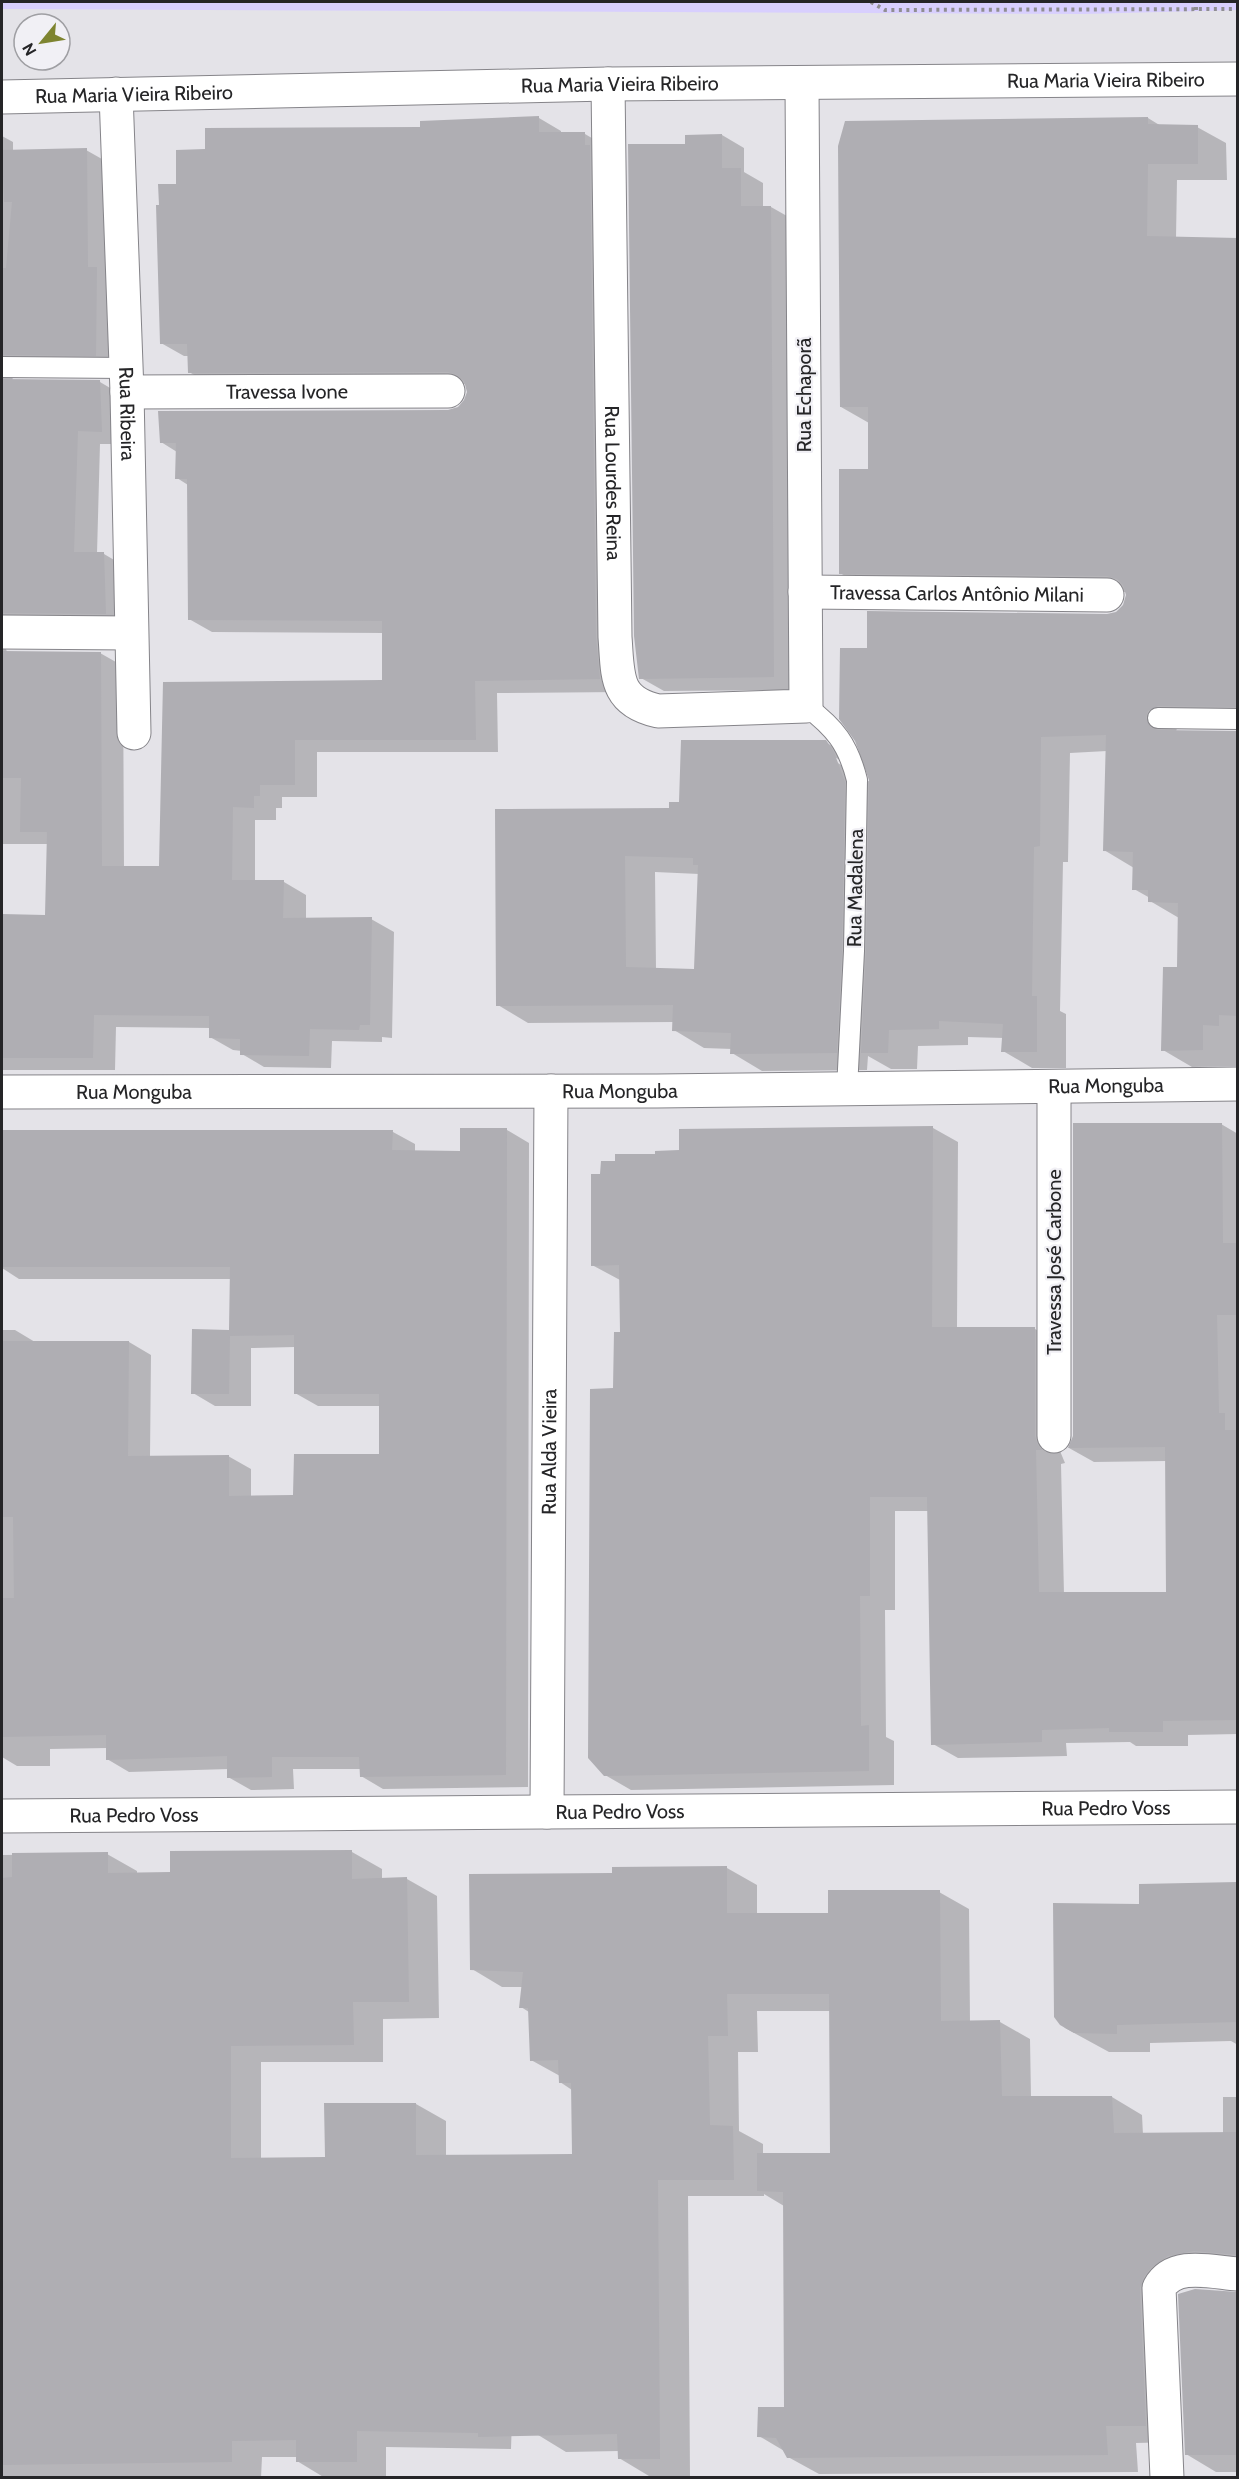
<svg xmlns="http://www.w3.org/2000/svg" width="1239" height="2479" font-family="Cabin,sans-serif">
	<rect width="100%" height="100%" fill="#e4e3e8"/>
	<path fill="#d8cffe" d="M2 2H1237L1238 10 1084 14 2 9Z"/>
	<path fill="#0003" fill-rule="evenodd" d="M539 118 561 131V133L585 134 607 147 622 692 497 693 498 752H317V797H282V808H276V820H255V881L284 882 306 895V919H371L394 932 392 1038 382 1037V1042L332 1041 331 1068 264 1067 242 1054V1051L233 1050 210 1037 211 1028 116 1027 115 1070H2V916L47 917 48 844H2V136L13 142V151L86 150 109 163 118 368 14 373 12 381 100 382 122 395 124 444H100L97 554H104L126 567 128 626 5 646 7 652 100 653 123 666 124 867H160L165 683 384 682V633L212 632 189 619 188 485 177 478V452L161 442 448 411 459 408 466 401 468 392 466 384 212 385 189 372V356H184L161 343V207L178 185 422 129Z
		M1148 118 1161 126 1197 127 1226 143 1227 180H1177L1176 238 1238 239V723L1177 728 1176 732H1238V1066L1192 1067 1163 1050 1178 969 1179 918 1150 901V898L1134 889V868L1104 850 1107 751 1070 753 1068 862H1063L1060 1011 1066 1014V1068H1032L1003 1051 1004 1038 968 1037V1045L918 1046 917 1069H891L868 1056 867 1070 762 1071 732 1053V1049L704 1048 674 1030V1022L528 1023 498 1005 496 811 670 809 825 742 856 759 865 775 833 756 831 759 870 782 868 650 1107 615 1116 613 1124 606 1127 592 869 590 840 573 870 471 869 423 841 407ZM655 872 699 874 696 971 656 969Z
		M722 135 744 148V172L763 183V207H771L794 220 796 690 664 691 641 678 686 145Z
		M1221 1124 1238 1134V1734L1188 1735V1746H1136L1130 1742 1066 1743 1067 1756 958 1758 933 1744 928 1511H895V1610H885L886 1737 894 1741V1785L631 1790 605 1775 621 1334 620 1280 592 1265 602 1176 617 1163 657 1156 933 1128 958 1142 957 1328 1035 1329 1060 1343V1451L1065 1463 1061 1464 1064 1594H1167V1461L1094 1462 1069 1448Z
		M507 1130 529 1143 528 1787 383 1789 361 1776V1769H293L294 1789 251 1790 228 1777 229 1769 129 1772 107 1759V1748L50 1749V1766H17L2 1757V1330H15L35 1342H129L151 1355 150 1457 228 1456 251 1469V1497L295 1496 380 1455V1406H318L295 1393V1347L251 1348V1406H215L193 1393 231 1331V1279H19L2 1268V1132H393L415 1144V1152L462 1153Z
		M352 1852 382 1869V1879H407L437 1896 439 2018 383 2019V2062H261V2159H326L416 2104 446 2121V2157L573 2156 572 2090 560 2082V2076L531 2060 529 2012 521 2007 523 1987H502L472 1969 613 1875 727 1868 757 1885V1915H830L939 1892 969 1909 970 2022H1000L1030 2039 1031 2098 1112 2097 1142 2115 1143 2135 1223 2134V2097H1238V2269L1194 2275 1174 2294 1176 2442 1136 2443 1138 2472 819 2474 788 2457 786 2452 759 2436 785 2408 784 2206 764 2194V2196H688L690 2476H649L619 2458V2451L566 2452 512 2419 511 2449 386 2447V2478H325L297 2461V2457H262L261 2478H2V1855L107 1854 137 1871V1874H171ZM757 2011H830L831 2154 763 2155V2144L739 2131 738 2052H758Z
		M1238 1884V2045L1231 2041 1150 2043V2052H1109L1065 2028 1055 2016 1141 1906Z
		M1238 2294V2472H1216L1186 2454Z"/>
	<path fill="#afaeb3" fill-rule="evenodd" d="M539 116V132H585V145H590L596 637 600 679 475 681 476 740H295V785H260V796H254V808L233 807 232 880H284L283 918 372 917 370 1025H360L359 1030 310 1029 309 1056 240 1055V1039L209 1038V1016L94 1015 93 1058H2V914L45 915 47 832H20L21 778H2V651L101 652 102 866H159L163 682 382 680V621L188 620 187 479H175L176 443H160L158 411 448 410 458 407 464 400 467 392 464 381 457 375 448 372 188 373 187 344H160L156 205H159L158 184H176V150L205 149V128L420 127V121Z
		M1148 117V124L1198 125V164H1148L1147 236 1238 238V707L1158 706 1148 711 1146 718 1151 728 1158 730 1238 731V1016L1219 1015V1026L1203 1025V1050L1161 1051 1163 967H1177L1178 903 1148 902V890H1132L1133 852 1103 851 1106 735 1041 737 1040 846 1034 847 1032 996H1037V1052H1001L1003 1024 939 1021V1029L889 1030 888 1053H861L866 951 869 780 855 741 839 719 840 648H867V611L1107 614 1116 612 1123 605 1126 595 1123 585 1117 579 1107 576 839 574V469H868V407H840L838 146 845 121Z
		M722 134V168H741V206H771L774 677 639 679 634 636 628 144H685V135Z
		M87 148 88 267H97L96 356 2 355V268H6L12 202H4L2 150Z
		M2 379 100 380 102 432 78 431 74 552H104L106 614 2 613Z
		M681 740H826L834 752 845 782 842 951 837 1053 730 1054 731 1033 672 1031 673 1005 496 1006 495 809 669 808V802H679ZM625 856 693 858V865H698L694 969 626 967Z
		M1073 1123H1222L1223 1243H1238V1315H1217L1219 1413H1225V1430H1238V1720L1163 1721V1732H1109V1728L1042 1730V1742L931 1745 927 1497H870V1596H860L861 1726 869 1725V1771L604 1776 588 1758 590 1389 613 1388 614 1332H620L619 1265 591 1266V1174H600L601 1161H615V1154H655V1151L679 1150V1129L933 1126 932 1327H1035V1436L1038 1445 1042 1450H1036L1039 1592H1166L1165 1447 1068 1448 1073 1436Z
		M460 1128H507L506 1775 360 1777 359 1757H272V1777L227 1778V1756L106 1760V1735L2 1737V1598H14L13 1517H2V1341H129L128 1456 229 1455V1496L293 1495 294 1454H379V1394H294V1335L230 1336 229 1394H191L192 1329 229 1330 230 1267H2V1130H393L392 1150 460 1151Z
		M352 1850V1879L407 1877 409 2002H353L354 2045 231 2046V2158L325 2157 324 2103H416V2155L572 2154 571 2083H559L558 2060 530 2061 528 2008H519L523 1972 470 1970 469 1874 612 1873V1867L727 1866V1913H828V1890H940L941 2021 1000 2020 1002 2096H1112L1114 2133 1238 2132V2255L1194 2251 1168 2256 1151 2268 1144 2277 1140 2288 1146 2426H1106L1108 2455 787 2458 776 2438 757 2437 758 2407H784L783 2192 757 2191V2153H830L829 1994H727L728 2036H708L710 2125 733 2126 734 2180H658L660 2459H618L617 2434 478 2437V2433L357 2431V2462H296V2440L232 2441V2462L2 2465V1878L12 1877V1853L108 1852V1873L170 1872V1851Z
		M1238 1882V2022L1117 2025V2034L1074 2033 1060 2025 1054 2017 1053 1903 1139 1904V1884Z
		M1195 2289 1238 2292V2455H1185L1178 2294Z"/>
	<g fill="none" stroke-linecap="round" stroke-linejoin="round">
		<g stroke="#858489" stroke-width="22">
			<path id="lane" d="M2 367 126 368
				M806 706C835 728 848 744 857 780L854 951 847 1089
				M1158 718 1238 719"/>
		</g>
		<g stroke="#858489" stroke-width="35">
			<g id="street">
				<path id="s1" d="M608 84 615 637C618 675 614 701 658 711L806 706 802 84"/>
				<path id="s2" d="M116 94 127 392 134 733"/>
				<path id="s3" d="M127 392 448 391"/>
				<path id="s4" d="M805 592 1107 595"/>
				<path d="M2 632 131 633"/>
				<path d="M1054 1087V1436"/>
				<path id="s5" d="M2 1092 657 1091 1238 1084"/>
				<path id="s6" d="M547 1812 551 1091"/>
				<path id="s7" d="M2 1816 1238 1807"/>
				<path d="M1167 2478 1159 2288C1174 2261 1211 2272 1238 2274"/>
			</g>
		</g>
		<g stroke="#858489" stroke-width="35">
			<g id="secondary">
				<path id="s8" d="M2 97 608 84 1238 79"/>
			</g>
		</g>
		<path stroke="#8f8e92" stroke-width="4" stroke-dasharray="3 4.5" stroke-linecap="butt" d="M871 2 885 10 1238 9
			M1196 10V2"/>
		<use href="#lane" stroke="#fff" stroke-width="20"/>
		<use href="#street" stroke="#fff" stroke-width="33"/>
		<use href="#secondary" stroke="#fff" stroke-width="33"/>
	</g>
	<g text-anchor="middle" stroke-width="4.5" stroke-linejoin="round" paint-order="stroke">
		<g font-size="20" fill="#252527" stroke="#f1f0f5">
			<text dy="7" stroke="none"><textPath href="#s8" startOffset="1104">Rua Maria Vieira Ribeiro</textPath></text>
			<text dy="7" stroke="none"><textPath href="#s8" startOffset="618">Rua Maria Vieira Ribeiro</textPath></text>
			<text dy="7" stroke="none"><textPath href="#s8" startOffset="132">Rua Maria Vieira Ribeiro</textPath></text>
			<text dy="7" stroke="none"><textPath href="#s3" startOffset="160">Travessa Ivone</textPath></text>
			<text transform="translate(804 395) rotate(-90)" y="7">Rua Echaporã</text>
			<text dy="7" stroke="none"><textPath href="#s2" startOffset="320">Rua Ribeira</textPath></text>
			<text dy="7" stroke="none"><textPath href="#s1" startOffset="399">Rua Lourdes Reina</textPath></text>
			<text dy="7" stroke="none"><textPath href="#s4" startOffset="152">Travessa Carlos Antônio Milani</textPath></text>
			<text transform="translate(855 888) rotate(-89)" y="7">Rua Madalena</text>
			<text dy="7" stroke="none"><textPath href="#s5" startOffset="1104">Rua Monguba</textPath></text>
			<text dy="7" stroke="none"><textPath href="#s5" startOffset="132">Rua Monguba</textPath></text>
			<text dy="7" stroke="none"><textPath href="#s5" startOffset="618">Rua Monguba</textPath></text>
			<text transform="translate(1054 1262) rotate(-90)" y="7">Travessa José Carbone</text>
			<text dy="7" stroke="none"><textPath href="#s6" startOffset="360">Rua Alda Vieira</textPath></text>
			<text dy="7" stroke="none"><textPath href="#s7" startOffset="1104">Rua Pedro Voss</textPath></text>
			<text dy="7" stroke="none"><textPath href="#s7" startOffset="618">Rua Pedro Voss</textPath></text>
			<text dy="7" stroke="none"><textPath href="#s7" startOffset="132">Rua Pedro Voss</textPath></text>
		</g>
	</g>
	<rect width="1239" height="2479" fill="none" stroke="#252527" stroke-width="6"/>
	<g transform="translate(42 42) rotate(240)"><circle r="28" fill="#f1f0f5" stroke="#9f9fa3" stroke-width="1.5"/>
	<path d="M0-4.5L10 22L0 15L-10 22Z" fill="#7e8430"/>
	<text y="-9" font-size="16" font-weight="bold" text-anchor="middle" fill="#252527">N</text>
	</g>
</svg>
